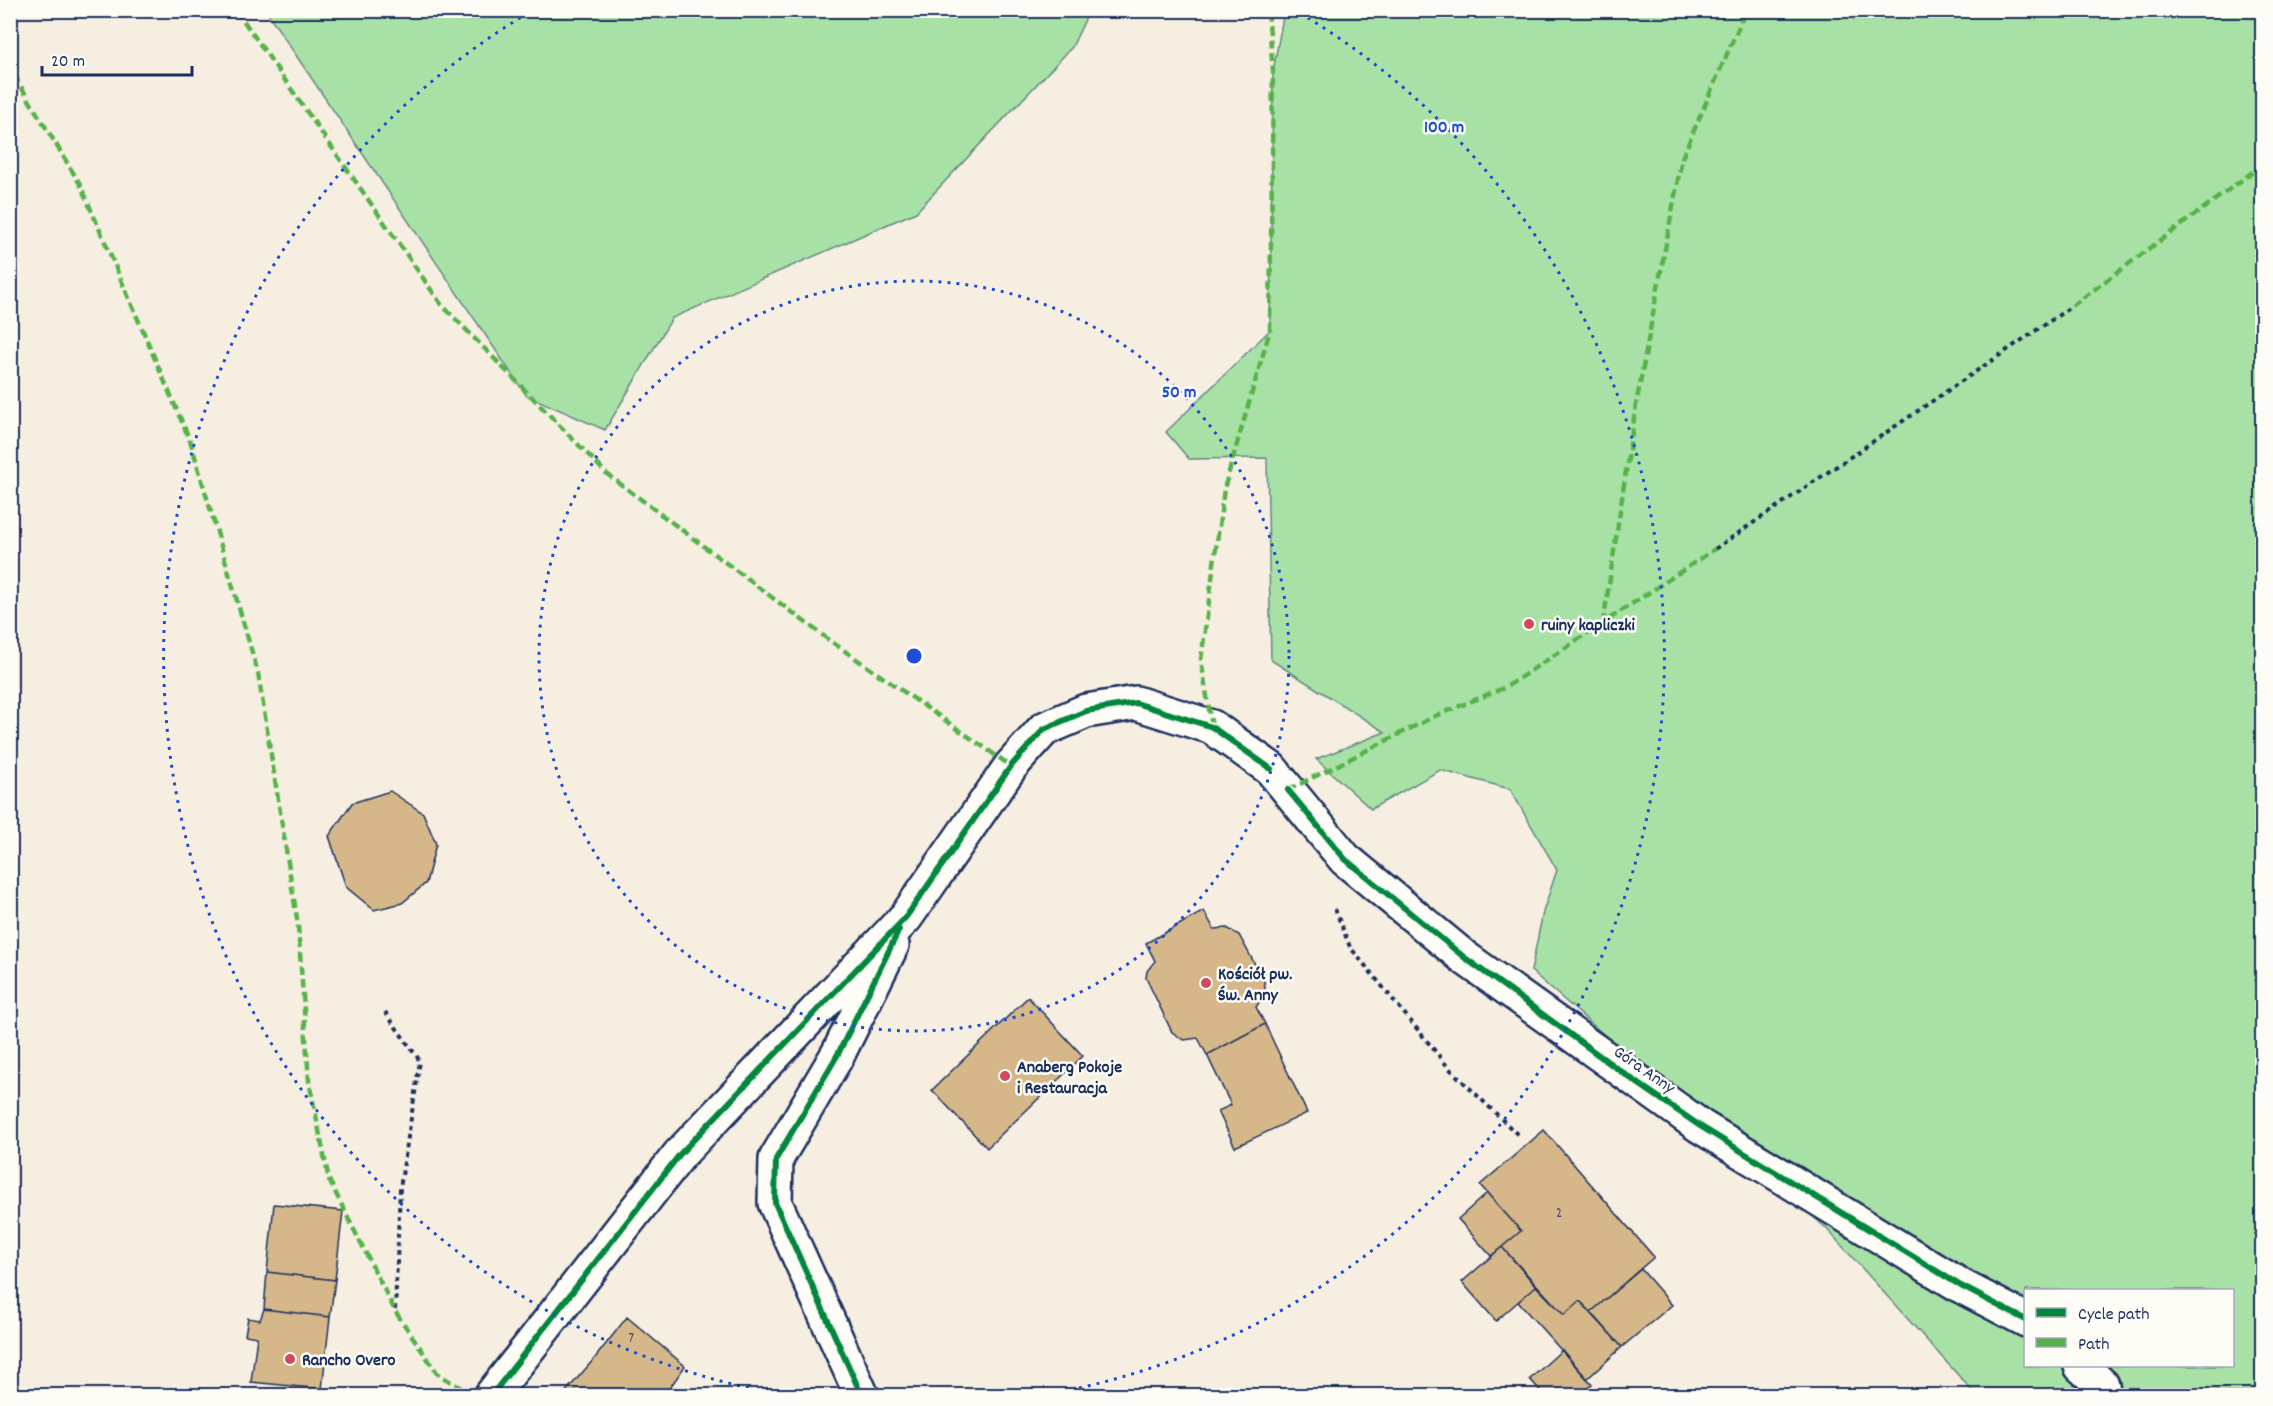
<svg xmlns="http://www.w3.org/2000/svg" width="2273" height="1406" font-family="Dekko,sans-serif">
	<rect width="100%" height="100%" fill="#f5eee1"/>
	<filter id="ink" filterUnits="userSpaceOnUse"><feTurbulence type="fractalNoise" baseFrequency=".0167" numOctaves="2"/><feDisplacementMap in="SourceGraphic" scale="12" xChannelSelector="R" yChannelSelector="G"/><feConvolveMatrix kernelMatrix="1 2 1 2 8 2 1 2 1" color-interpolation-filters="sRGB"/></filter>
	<g filter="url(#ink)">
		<path fill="#a8e1a5" stroke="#628882" stroke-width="1.5" fill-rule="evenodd" d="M266 11H1089L1072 47 916 212 672 318 605 430 526 395Z
			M1284 11H2262V1395H1976L1826 1228 1531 971 1543 912 1557 870 1510 789 1440 770 1371 809 1316 759 1385 732 1271 660 1267 458 1189 459 1166 432 1270 330 1273 72ZM2026 1290H2232V1366H2026Z"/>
		<path fill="#d5b789" stroke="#1b2f5e" stroke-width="1.5" d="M390 791 423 813 436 844 426 883 402 903 374 910 346 887 329 836 352 803Z
			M1204 911 1214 929 1227 928 1239 935 1264 981 1265 988 1264 995 1256 1007 1265 1024 1207 1055 1198 1038 1184 1040 1172 1032 1146 978 1147 971 1155 961 1146 943Z
			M1028 997 1083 1056 987 1148 932 1090Z
			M1265 1024 1307 1113 1235 1147 1218 1111 1231 1105 1207 1055Z
			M1544 1130 1654 1257 1591 1312 1580 1301 1564 1315 1502 1247 1521 1231 1480 1185Z
			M1487 1193 1521 1231 1491 1256 1458 1219Z
			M274 1204 343 1211 335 1280 267 1272Z
			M1502 1247 1536 1286 1496 1321 1462 1282Z
			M1641 1269 1672 1305 1622 1347 1591 1312Z
			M267 1272 335 1280 330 1317 264 1309Z
			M1536 1286 1564 1315 1580 1301 1622 1347 1587 1379 1518 1302Z
			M264 1309 330 1317 322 1389 251 1382 257 1337 245 1335 248 1318 260 1320Z
			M627 1317 685 1366 664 1396H640L636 1391 632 1396H562L595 1358Z
			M1562 1350 1592 1384 1579 1396H1545L1530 1379Z"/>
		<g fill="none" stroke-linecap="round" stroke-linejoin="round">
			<g stroke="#1b2f5e" stroke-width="38">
				<path id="minor" d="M2081 1366 2102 1385 2104 1396
					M491 1396 680 1154 906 917 1011 766 1044 729 1086 711 1136 703 1212 727 1271 769 1345 859 1465 958 1700 1126 1961 1286 2026 1320
					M862 1396 775 1203 776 1159 838 1054 892 945"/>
			</g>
			<path stroke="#1b2f5e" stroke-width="4" stroke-dasharray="4.5 4.5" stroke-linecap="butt" d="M1715 549 2072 306
				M1335 909 1350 947 1449 1068 1518 1135
				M385 1012 420 1061 400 1188 395 1311"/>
			<use href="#minor" stroke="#fdfcf7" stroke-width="33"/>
			<path stroke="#55b248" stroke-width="4.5" stroke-dasharray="9 4.5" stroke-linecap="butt" d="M236 10 441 304 607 474 829 640 1011 766
				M14 75 80 184 191 443 258 673 298 925 309 1081 329 1180 395 1311 438 1374 474 1396
				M2072 306 2262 165
				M1603 624 1636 405 1682 158 1746 10
				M1212 727 1201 660 1224 489 1270 330 1273 72 1268 10
				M1288 790 1433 717 1506 687 1715 549"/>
			<g stroke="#fdfcf7" stroke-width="10">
				<path id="cycleway" d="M1288 790 1345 859 1465 958 1626 1075 1700 1126 1961 1286 2026 1320
					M491 1396 680 1154 906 917 1011 766 1044 729 1086 711 1136 703 1212 727 1271 769
					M862 1396 775 1203 776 1159 838 1054 899 930"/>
			</g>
			<use href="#cycleway" stroke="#00873e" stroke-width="6"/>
		</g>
	</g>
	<g fill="none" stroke="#1d4ed8" stroke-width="3" stroke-dasharray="3 6">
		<circle cx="914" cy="656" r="375"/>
		<path d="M784 1395A750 750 0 0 1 528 13M1300 13A750 750 0 0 1 1044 1395"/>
	</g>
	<g fill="#d1495b" stroke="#fdfcf7" stroke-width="2">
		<circle cx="1529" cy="624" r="6"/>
		<circle cx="1206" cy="983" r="6"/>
		<circle cx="1005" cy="1076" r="6"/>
		<circle cx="290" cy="1359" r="6"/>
	</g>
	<g text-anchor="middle" stroke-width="5" stroke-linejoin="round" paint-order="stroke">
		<g font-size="15" fill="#4a5169">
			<text x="1559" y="1217">2</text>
			<text x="631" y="1342">7</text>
		</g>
		<g font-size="18" font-weight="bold" fill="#1b2f5e" stroke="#fdfcf7" text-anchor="start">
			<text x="1541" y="630">ruiny kapliczki</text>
			<text x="1218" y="979">Kościół pw.<tspan x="1218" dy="21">Św. Anny</tspan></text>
			<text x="1017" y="1072">Anaberg Pokoje<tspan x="1017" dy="21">i Restauracja</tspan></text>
			<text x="302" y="1365">Rancho Overo</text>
		</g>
		<g font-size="18" fill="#1b2f5e" stroke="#fdfcf7">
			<text transform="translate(1645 1069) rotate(35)" y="6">Góra Anny</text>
		</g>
	</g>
	<circle cx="914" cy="656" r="9" fill="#1d4ed8" stroke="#fdfcf7" stroke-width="3"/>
	<g font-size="18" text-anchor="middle" font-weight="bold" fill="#1d4ed8" stroke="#fdfcf7" stroke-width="5" stroke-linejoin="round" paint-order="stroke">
		<text x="1444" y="132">100 m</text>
		<text x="1179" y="397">50 m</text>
	</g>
	<rect width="2273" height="1406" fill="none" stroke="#fdfcf7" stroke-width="36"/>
	<rect x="18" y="18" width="2237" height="1370" fill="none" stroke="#1b2f5e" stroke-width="2" filter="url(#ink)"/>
	<rect x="2024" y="1289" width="210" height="78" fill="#fdfcf7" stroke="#a3aaba" stroke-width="1.5"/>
	<rect x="2036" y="1308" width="30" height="9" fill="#00873e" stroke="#a3aaba" stroke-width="1.5"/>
	<text x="2078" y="1319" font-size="18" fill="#1b2f5e">Cycle path</text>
	<rect x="2036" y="1338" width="30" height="9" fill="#55b248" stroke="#a3aaba" stroke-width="1.5"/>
	<text x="2078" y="1349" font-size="18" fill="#1b2f5e">Path</text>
	<path d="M42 66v9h150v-9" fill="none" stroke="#1b2f5e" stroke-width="3"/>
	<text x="51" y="66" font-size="18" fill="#1b2f5e" stroke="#fdfcf7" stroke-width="4.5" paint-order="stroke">20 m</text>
</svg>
